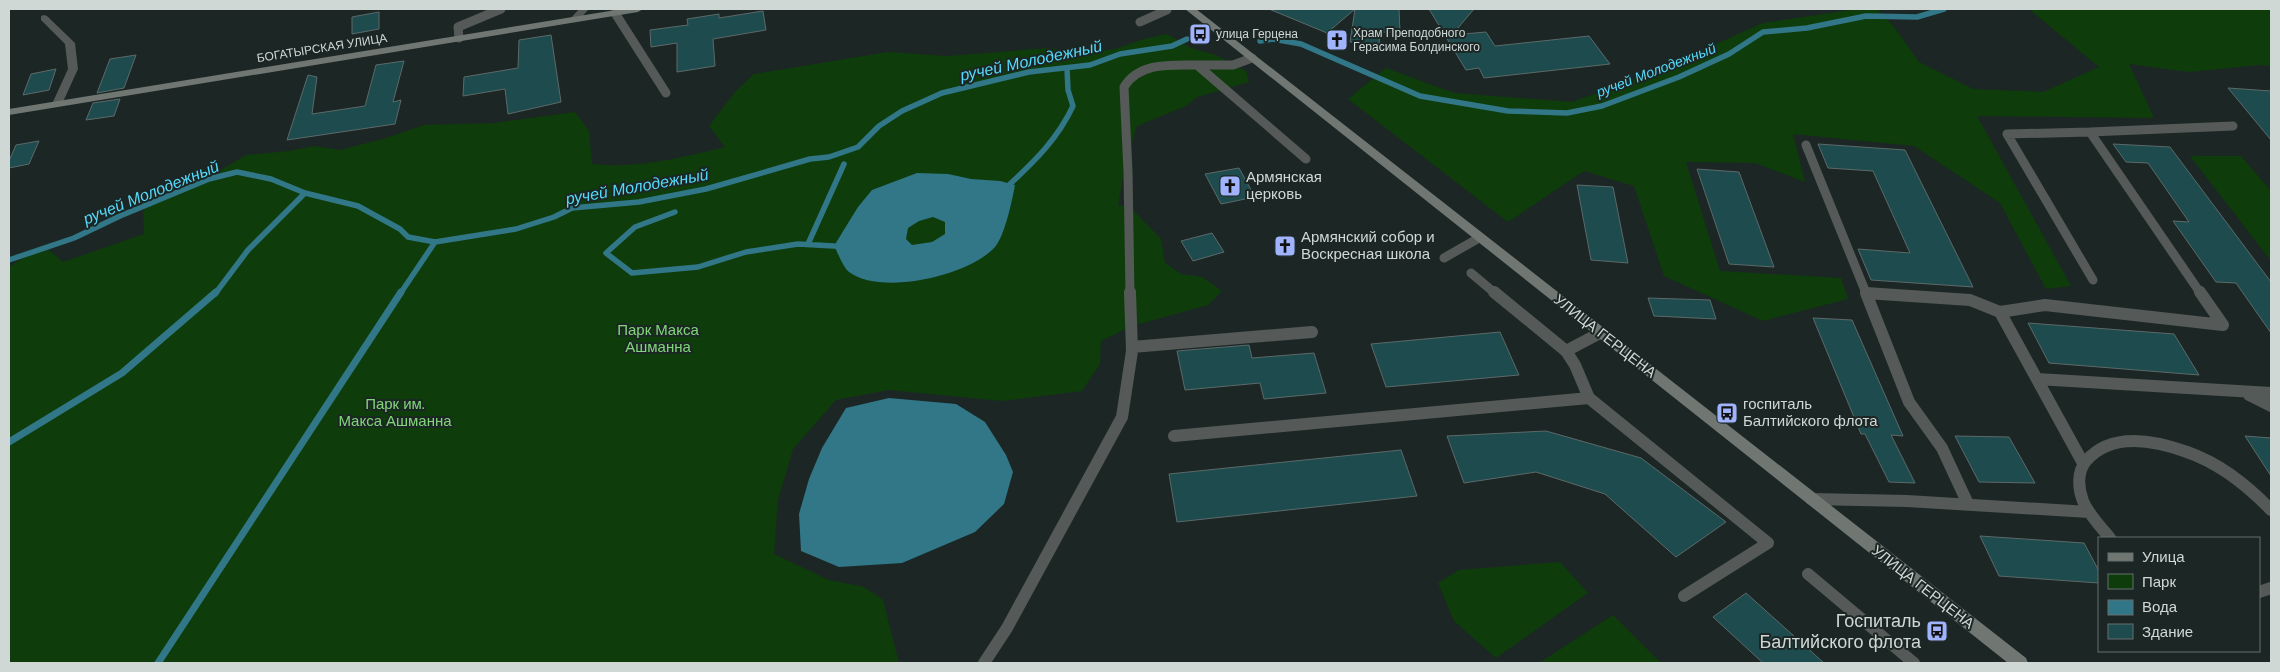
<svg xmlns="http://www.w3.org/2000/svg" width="2280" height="672" font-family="'DM Sans',sans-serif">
	<rect width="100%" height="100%" fill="#1c2725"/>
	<path fill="#0e3c0b" d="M1857 9H1877L1895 28 1919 62 1973 89 2043 92 2099 67 2029 9H2271V66L2259 65 2189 72 2129 64 2154 118 1977 116 2071 286 2046 289 2000 203 1914 146 1793 134 1805 182 1755 163 1686 162 1720 271 1841 278 1848 299 1763 321 1664 276 1634 186 1584 171 1508 222 1348 99 1386 68 1454 93 1572 102 1651 73 1763 23Z
		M1167 34 1191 48 1216 55 1246 71 1249 82 1197 97 1186 106 1137 126 1125 164 1118 206 1128 205 1161 239 1165 263 1181 274 1202 277 1222 291 1208 305 1132 326 1101 341 1100 364 1082 391 1002 401 889 390 836 400 793 449 778 500 774 554 829 580 864 587 883 600 899 663H9V267L43 245 63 262 144 234 143 202 194 186 246 155 289 151 314 146 340 150 386 138 424 125 494 123 575 112 589 131 592 164C638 169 680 158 725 147L709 126 735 92 754 74 888 52 947 56 1048 48 1081 53 1115 49 1144 39Z
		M2190 156H2241L2271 191V261Z
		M1560 562 1588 593 1496 658 1454 621 1438 583 1459 570Z
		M1613 615 1661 663H1539Z"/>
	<path fill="#317788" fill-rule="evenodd" d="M917 173 948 174 971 179 1000 181 1015 185C1012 201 1005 235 995 247 969 276 881 296 849 272 843 267 838 253 834 246L858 207 872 190ZM933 217 945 222V234L932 242 912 245 906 239 908 228 919 221Z
		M889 398 956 404 985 422 1006 455 1013 472 1004 504 975 532 902 563 839 567 801 551 799 514 809 479 822 448 846 408Z"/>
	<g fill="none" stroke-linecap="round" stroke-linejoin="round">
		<path stroke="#317788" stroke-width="5.5" d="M1260 41 1273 39 1301 44 1420 96 1508 111 1567 113 1602 106 1679 77 1729 54 1763 32 1807 28 1866 16 1917 17 1944 9
			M1010 184C1036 160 1058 138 1073 106L1068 90 1067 69
			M675 212 635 227 606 253 632 273 698 267 746 252 798 244 834 246
			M808 244 844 164
			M9 260 74 238 120 216 209 179 237 172 271 179 305 193 358 206 400 229 408 237 435 242 516 229 554 217 572 208 639 202 706 189 810 159 829 157 858 147 879 126 902 111 942 93 1029 72 1090 65 1120 54 1172 46 1187 39
			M215 294 248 250 305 193
			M400 294 435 242"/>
		<path stroke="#317788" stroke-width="7" d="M9 442 122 373 216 292
			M158 663 401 292"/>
	</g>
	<path fill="#1e4b4d" stroke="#5c6969" d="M1269 9H1399L1400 33 1380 32 1379 45 1350 42 1355 9 1327 33Z
		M1429 9H1474L1452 35 1486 32 1495 46 1589 36 1610 64 1484 78 1479 68 1466 70Z
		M763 11 766 30 713 39 715 66 677 72V43L651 47 650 30 688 25 687 19 719 14V18Z
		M379 12V29L352 34V17Z
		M551 35 561 102 508 114 505 89 463 96 464 77 518 68 519 40Z
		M136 55 124 88 97 93 110 59Z
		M404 61 393 102 401 100 395 124 287 140 308 75 317 77 312 114 365 106 376 65Z
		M56 69 49 90 23 95 31 74Z
		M2228 88 2271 91V140Z
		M120 99 114 116 86 120 93 103Z
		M39 141 29 164 9 168V161L16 145Z
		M1818 144 1905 150 1973 287 1871 280 1858 249 1910 253 1873 171 1828 168Z
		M2113 144 2170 147 2271 282V333L2236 283 2216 282 2173 221 2189 222 2148 163 2126 162Z
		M1239 168 1255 197 1221 204 1205 174Z
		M1697 169 1739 172 1774 267 1729 264Z
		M1577 185 1613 187 1628 263 1591 260Z
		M1212 233 1224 252 1193 261 1181 241Z
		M1648 298 1710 300 1716 319 1654 316Z
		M1813 318 1852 320 1903 436 1891 435 1915 483 1889 482 1865 434H1861Z
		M2028 323 2174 334 2199 375 2049 363Z
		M1500 332 1519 375 1386 387 1371 344Z
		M1249 345 1252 358 1314 353 1326 393 1264 399 1260 383 1185 390 1177 351Z
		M1546 431 1641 458 1726 522 1676 557 1605 494 1536 472 1464 483 1447 436Z
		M1955 436 2009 437 2035 483 1979 482Z
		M2245 436 2271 438V476Z
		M1401 450 1417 496 1177 522 1169 474Z
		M1980 536 2084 543 2099 571V583L1999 576Z
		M1746 593 1824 663H1763L1713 617Z"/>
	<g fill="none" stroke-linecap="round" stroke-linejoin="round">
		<path stroke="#555957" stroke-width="9" d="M615 13 666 93
			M1140 22 1167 10 1165 9
			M459 38 458 27 501 9
			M1252 58 1233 65H1197L1306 159
			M2090 132 2233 126
			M1806 145 1866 293
			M1444 258 1479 238
			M1471 273 1496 294
			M2093 280 2007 134 2090 132 2201 294
			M1130 294 1128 172 1124 87C1139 62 1171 65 1197 65
			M1866 294H1874"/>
		<path stroke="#555957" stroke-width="12" d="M1494 292 1566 351 1575 365 1589 398 1768 543 1684 596
			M2000 312 2045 305 2223 325 2200 292
			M1132 347 1312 332
			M1566 351 1600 333
			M2037 379 2271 393
			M2249 395 2271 406
			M1174 436 1589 398
			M1811 499 1907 501 2089 512
			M1968 504 1942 448 1909 402 1866 293 1970 300 2000 312 2083 463
			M2110 538C2100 526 2089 515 2083 501 2078 488 2077 472 2086 461 2111 432 2154 440 2187 452 2219 463 2247 485 2271 510
			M1808 574 1914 663
			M2259 592 2271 588
			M984 663 1007 628 1122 417 1132 351 1130 292"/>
		<path fill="#555957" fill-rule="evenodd" d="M579 9H589L578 21H572L570 19Z
			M44 15 47 16 75 43 78 69 62 104 57 107 52 104 68 69 65 44 41 20V16Z"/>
		<path fill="#707773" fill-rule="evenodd" d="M622 9H643L638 12 9 115V109Z
			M1185 9H1196L2026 658 2028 663H2008Z"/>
	</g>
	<defs>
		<g id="bus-square" transform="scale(1.125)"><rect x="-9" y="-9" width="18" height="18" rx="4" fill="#a0b3fd" stroke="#1c2725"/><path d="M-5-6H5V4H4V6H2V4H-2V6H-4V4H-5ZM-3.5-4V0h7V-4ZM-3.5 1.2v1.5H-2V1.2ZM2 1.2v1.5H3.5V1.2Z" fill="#111"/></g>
		<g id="church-square" transform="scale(1.125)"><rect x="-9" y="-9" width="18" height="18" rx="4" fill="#a0b3fd" stroke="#1c2725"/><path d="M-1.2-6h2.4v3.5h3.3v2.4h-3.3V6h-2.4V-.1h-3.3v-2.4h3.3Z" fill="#111"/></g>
	</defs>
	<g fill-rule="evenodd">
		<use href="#bus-square" x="1200" y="34"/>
		<use href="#church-square" x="1337" y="40"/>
		<use href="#church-square" x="1230" y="186"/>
		<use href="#church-square" x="1285" y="246"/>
		<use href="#bus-square" x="1727" y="413"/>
		<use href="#bus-square" x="1937" y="631"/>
	</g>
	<g text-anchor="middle" stroke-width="4" stroke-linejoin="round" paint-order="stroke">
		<g font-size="12" fill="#d0d8d6" stroke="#1c2725" text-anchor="start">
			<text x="1353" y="37">Храм Преподобного<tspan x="1353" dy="14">Герасима Болдинского</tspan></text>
			<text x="1216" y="38">улица Герцена</text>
		</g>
		<g font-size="12" fill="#d0d8d6" stroke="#1c2725">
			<text transform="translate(322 48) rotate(-9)" y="4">БОГАТЫРСКАЯ УЛИЦА</text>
		</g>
		<g font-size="14" font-style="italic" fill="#54dafa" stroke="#1c2725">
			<text transform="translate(1656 70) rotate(-21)" y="5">ручей Молодежный</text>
		</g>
		<g font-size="15" fill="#d0d8d6" stroke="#1c2725" text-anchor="start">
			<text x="1246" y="182">Армянская<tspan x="1246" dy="17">церковь</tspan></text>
			<text x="1301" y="242">Армянский собор и<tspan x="1301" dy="17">Воскресная школа</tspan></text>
			<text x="1743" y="409">госпиталь<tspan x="1743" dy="17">Балтийского флота</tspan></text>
		</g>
		<g font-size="15" fill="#80d678" stroke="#1c2725">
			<text x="658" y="335">Парк Макса<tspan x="658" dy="17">Ашманна</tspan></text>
			<text x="395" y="409">Парк им.<tspan x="395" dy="17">Макса Ашманна</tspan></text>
		</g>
		<g font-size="15" fill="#d0d8d6" stroke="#1c2725">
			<text transform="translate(1605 336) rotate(38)" y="5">УЛИЦА ГЕРЦЕНА</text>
			<text transform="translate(1923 587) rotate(38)" y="5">УЛИЦА ГЕРЦЕНА</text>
		</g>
		<g font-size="16" font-style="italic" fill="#54dafa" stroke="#1c2725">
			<text transform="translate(1031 60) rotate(-12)" y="6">ручей Молодежный</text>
			<text transform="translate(637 186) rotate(-10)" y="6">ручей Молодежный</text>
			<text transform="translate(151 192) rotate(-22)" y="6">ручей Молодежный</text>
		</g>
		<g font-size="18" fill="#d0d8d6" stroke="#1c2725" text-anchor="end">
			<text x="1921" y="627">Госпиталь<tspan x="1921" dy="21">Балтийского флота</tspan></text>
		</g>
	</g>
	<rect width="2280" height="672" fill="none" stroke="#d0d8d6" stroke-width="20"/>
	<rect x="2098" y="537" width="162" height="115" fill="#1c2725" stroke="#646e6c"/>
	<rect x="2108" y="553" width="25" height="8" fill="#707773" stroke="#646e6c"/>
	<text x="2142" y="562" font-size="15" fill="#d0d8d6">Улица</text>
	<rect x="2108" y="574" width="25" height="15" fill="#0e3c0b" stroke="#646e6c"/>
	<text x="2142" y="587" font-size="15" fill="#d0d8d6">Парк</text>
	<rect x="2108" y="600" width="25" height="15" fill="#317788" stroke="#646e6c"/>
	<text x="2142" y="612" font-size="15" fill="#d0d8d6">Вода</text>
	<rect x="2108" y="624" width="25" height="15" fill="#1e4b4d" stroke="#646e6c"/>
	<text x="2142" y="637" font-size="15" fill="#d0d8d6">Здание</text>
</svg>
